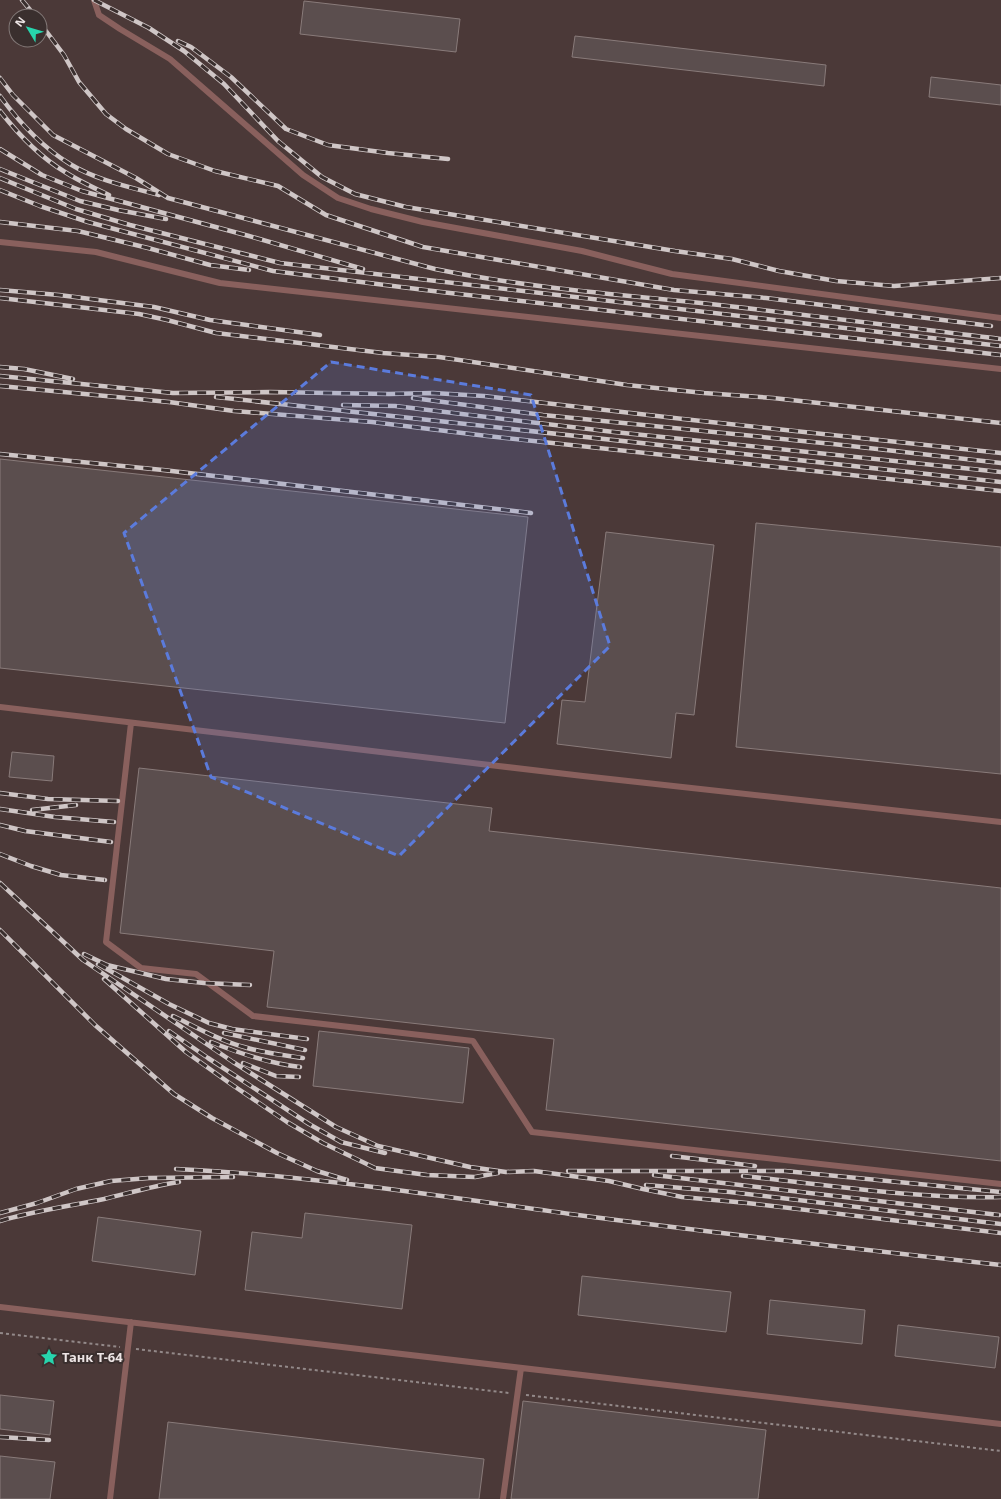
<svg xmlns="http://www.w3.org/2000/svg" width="1001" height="1499" font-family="'Noto Sans',sans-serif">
	<rect width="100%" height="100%" fill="#3a2f2e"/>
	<path fill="#4b3938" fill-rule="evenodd" d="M0 0H1001V1499H0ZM16 16H40V40H16Z"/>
	<path fill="#5b4e4e" stroke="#897b7a" d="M304 1 460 19 456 52 300 34Z
		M575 36 826 65 824 86 572 57Z
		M931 77 1001 85V105L929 97Z
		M0 459 528 517 505 723 0 668Z
		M756 523 1001 547V774L736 747Z
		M606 532 714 545 694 715 676 713 671 758 557 744 562 700 585 702Z
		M12 752 54 756 52 781 9 777Z
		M139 768 492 808 489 831 1001 888V1161L546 1110 554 1039 267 1007 274 951 120 933Z
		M319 1031 469 1048 463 1103 313 1086Z
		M305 1213 412 1225 402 1309 245 1290 252 1232 302 1238Z
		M98 1217 201 1231 195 1275 92 1261Z
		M582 1276 731 1292 726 1332 578 1315Z
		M770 1300 865 1310 862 1344 767 1334Z
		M898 1325 999 1337 995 1368 895 1356Z
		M0 1395 54 1401 50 1435 0 1429Z
		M523 1401 766 1430 758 1499H511Z
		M168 1422 484 1459 479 1499H159Z
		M0 1456 55 1462 50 1499H0Z"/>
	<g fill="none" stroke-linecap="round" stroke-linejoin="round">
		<path stroke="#938989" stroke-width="2" stroke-dasharray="3 3" stroke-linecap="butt" d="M0 1333 120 1347
			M136 1349 509 1393
			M526 1395 1001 1451"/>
		<path stroke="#89605d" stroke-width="6" d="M94 0 99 15 120 29 170 59 303 175 338 198 371 209 423 222 582 251 672 274 1001 318
			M0 242 96 252 220 283 1001 369
			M0 707 583 776 1001 822
			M131 723 106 942 141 968 196 974 253 1016 473 1041 532 1132 1001 1184
			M0 1307 1001 1424
			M110 1499 131 1322
			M503 1499 521 1368"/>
		<g stroke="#cfc6c6" stroke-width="4.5">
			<path id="rail" d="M22 0 35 16
				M94 0 149 28 184 51 224 84 278 141 322 177 355 194 406 207 675 251 732 259 779 271 836 281 894 286 1001 278
				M40 23 64 55 79 82 106 114 126 129 168 154 215 171 278 186 326 215 423 247 674 290 766 298 991 326
				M178 41 191 47 231 77 286 129 328 145 388 153 448 159
				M0 78 13 95 53 135 136 178 168 198 435 269C523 287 612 294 701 303 801 314 901 327 1001 339
				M0 96C19 122 42 147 70 164 96 180 129 187 159 195
				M0 111C18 134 40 157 65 172 79 181 94 188 109 195
				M0 149 42 175 82 191 249 236 363 269
				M0 169 80 201 118 210 166 219
				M0 178 76 209 130 225 280 263 1001 346
				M0 190 40 206 88 222 273 271 441 292 1001 355
				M0 222 78 231 148 248 210 265 249 270
				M0 290 59 295 154 307 210 320 320 335
				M0 298 139 314 167 320 216 333 383 353 439 357 627 385 704 393 773 398 1001 423
				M0 367 24 369 73 379
				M0 376 173 393 270 392 389 394 433 393 484 396 683 419 1001 453
				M0 386 169 402 234 411 372 422 487 436 1001 491
				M216 397 1001 482
				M413 398 543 415 833 444 1001 463
				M343 405 395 406 614 432 1001 472
				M0 454 163 470 531 513
				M0 793 48 799 118 801
				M0 809 55 817 114 822
				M32 810 76 805
				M0 825 25 831 111 842
				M0 854 31 866 61 875 105 880
				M0 883 83 960 233 1062 336 1127 378 1146 470 1167 506 1172 534 1171 609 1181 643 1189 682 1197 747 1203 1001 1233
				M0 930 95 1025 174 1094 212 1118 277 1153 317 1171 347 1180
				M84 954 107 965 166 979 204 983 250 985
				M98 964 169 1004 209 1023 232 1029 307 1039
				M104 979 186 1052 228 1082 287 1122 323 1143 375 1168 427 1175 475 1177 498 1173
				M173 1016C196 1027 220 1041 244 1047 264 1053 283 1055 303 1058
				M169 1031 208 1058 309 1124 341 1142 385 1153
				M224 1033 305 1050
				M211 1042C241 1054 268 1063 300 1067
				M243 1063 276 1076 299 1077
				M672 1156 755 1166
				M176 1169C308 1175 439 1196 570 1214 713 1233 857 1249 1001 1265
				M568 1171H785L1001 1192
				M654 1175 999 1215
				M743 1176C829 1185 914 1199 1001 1197
				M646 1185 730 1192 1001 1224
				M0 1213 37 1203 76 1189 111 1181 149 1178 233 1177
				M0 1221C34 1211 70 1206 104 1199 129 1193 153 1186 179 1182
				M0 1437 49 1440"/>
		</g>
		<use href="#rail" stroke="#3a2f2e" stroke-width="3" stroke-dasharray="9" stroke-linecap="butt"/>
	</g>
	<path fill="#5b7bdc" fill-opacity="0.2" stroke="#5b7bdc" stroke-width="3" stroke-dasharray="8 5" stroke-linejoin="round" d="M331 362 531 395 610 646 399 856 211 777 124 533Z"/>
	<defs>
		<g id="sight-bare" transform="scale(1.38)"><path d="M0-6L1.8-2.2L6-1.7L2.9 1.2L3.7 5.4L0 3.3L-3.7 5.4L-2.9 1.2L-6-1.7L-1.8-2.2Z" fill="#27d5ad" stroke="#3a2f2e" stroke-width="2.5" paint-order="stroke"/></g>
	</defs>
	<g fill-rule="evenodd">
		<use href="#sight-bare" x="49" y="1357"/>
	</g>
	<g text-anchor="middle" stroke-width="4" stroke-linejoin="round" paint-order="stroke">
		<g font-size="13" font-weight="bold" fill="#ede5e5" stroke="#3a2f2e" text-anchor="start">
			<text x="62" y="1362">Танк Т-64</text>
		</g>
	</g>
	<g transform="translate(28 28) rotate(308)"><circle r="19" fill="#3a2f2e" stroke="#827877"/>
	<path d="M0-3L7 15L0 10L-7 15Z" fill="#27d5ad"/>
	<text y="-6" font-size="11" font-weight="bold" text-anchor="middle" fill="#ede5e5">N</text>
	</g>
</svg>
